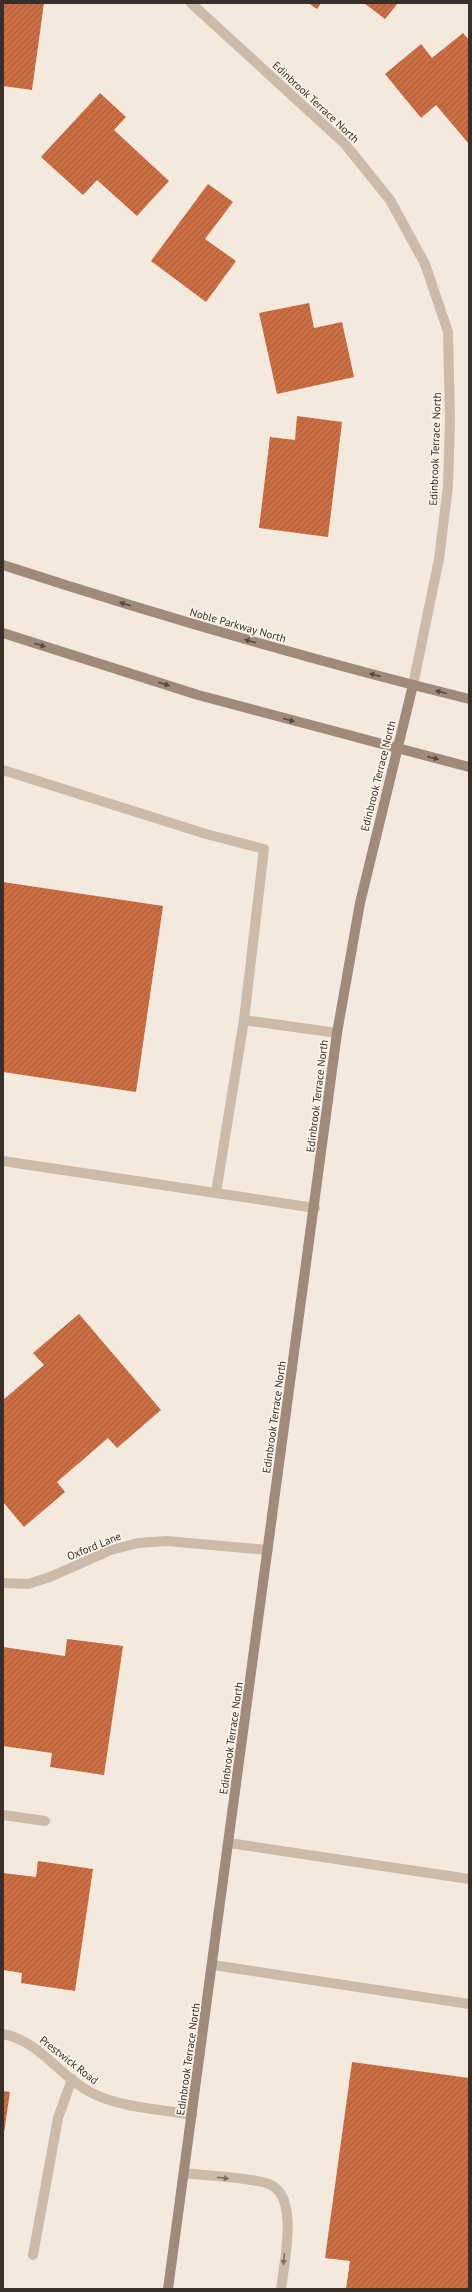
<svg xmlns="http://www.w3.org/2000/svg" width="472" height="2292" font-family="'PT Sans',sans-serif">
	<defs>
		<pattern id="building-hatch" width="6" height="6" patternUnits="userSpaceOnUse"><rect width="6" height="6" fill="#cb6e43"/><path d="M-1 1l2-2M0 6l6-6M5 7l2-2" fill="none" stroke="#a65b38"/></pattern>
	</defs>
	<rect width="100%" height="100%" fill="#f3eadd"/>
	<path fill="url(#building-hatch)" d="M3 3H44L32 90 3 86Z
		M308 3H321L317 9Z
		M364 3H398L385 19Z
		M463 33 469 40V144L436 105 421 118 385 74 421 44 432 58Z
		M100 93 126 117 114 130 169 181 137 216 97 180 83 195 41 157Z
		M208 184 233 202 205 239 236 261 206 302 151 261Z
		M309 303 314 328 342 322 354 377 277 394 259 313Z
		M297 416 342 422 328 537 259 528 270 437 295 440Z
		M3 882 163 906 136 1092 3 1072Z
		M79 1314 161 1410 117 1448 108 1438 57 1482 65 1492 24 1527 3 1502V1400L44 1365 33 1353Z
		M67 1639 123 1646 104 1775 50 1767 52 1753 3 1746V1647L65 1656Z
		M38 1861 93 1869 75 1991 21 1983 22 1973 3 1970V1873L36 1877Z
		M352 2062 469 2078V2289H346L350 2261 325 2258Z
		M3 2091 10 2092 4 2133H3Z"/>
	<g fill="none" stroke-linecap="round" stroke-linejoin="round">
		<path stroke="#ccbba8" stroke-width="10" d="M3 770 206 834 264 849 244 1020 216 1193 3 1161
			M244 1020 337 1033
			M216 1193 315 1208
			M3 1815 45 1821
			M213 1965 469 2004
			M184 2173C208 2176 244 2177 266 2183 301 2192 284 2262 281 2289
			M33 2255 58 2118 72 2079"/>
		<path stroke="#ccbba8" stroke-width="10" d="M191 3 345 144 390 200 425 264 448 332 450 420 448 486 439 559 413 685
			M3 1583 28 1584 50 1577 111 1550 138 1543 167 1541 268 1550
			M229 1843 469 1879
			M3 2034C41 2041 60 2078 94 2094 123 2108 161 2109 192 2115"/>
		<path stroke="#a08a79" stroke-width="10" d="M3 565C157 615 312 660 469 699
			M3 633 198 695 469 767
			M168 2289 337 1033 360 903 413 685"/>
	</g>
	<defs><path id="oneway-solid" d="M-6-.8H1V-3.2L6.5 0L1 3.2V.8H-6Z"/></defs>
	<g fill="#574a40">
		<use href="#oneway-solid" transform="translate(125 604) rotate(-163)"/>
		<use href="#oneway-solid" transform="translate(250 641) rotate(-164)"/>
		<use href="#oneway-solid" transform="translate(40 645) rotate(17)"/>
		<use href="#oneway-solid" transform="translate(375 675) rotate(-165)"/>
		<use href="#oneway-solid" transform="translate(164 684) rotate(17)"/>
		<use href="#oneway-solid" transform="translate(441 692) rotate(-166)"/>
		<use href="#oneway-solid" transform="translate(289 720) rotate(15)"/>
		<use href="#oneway-solid" transform="translate(433 758) rotate(14)"/>
	</g>
	<g fill="#7b6e62">
		<use href="#oneway-solid" transform="translate(223 2178) rotate(7)"/>
		<use href="#oneway-solid" transform="translate(284 2259) rotate(96)"/>
	</g>
	<g text-anchor="middle" stroke-width="3.5" stroke-linejoin="round" paint-order="stroke">
		<g font-size="11" fill="#382f28" stroke="#faf4e9">
			<text transform="translate(316 102) rotate(43)" y="4">Edinbrook Terrace North</text>
			<text transform="translate(435 449) rotate(-88)" y="4">Edinbrook Terrace North</text>
			<text transform="translate(238 625) rotate(16)" y="4">Noble Parkway North</text>
			<text transform="translate(378 776) rotate(-76)" y="4">Edinbrook Terrace North</text>
			<text transform="translate(317 1096) rotate(-83)" y="4">Edinbrook Terrace North</text>
			<text transform="translate(274 1417) rotate(-82)" y="4">Edinbrook Terrace North</text>
			<text transform="translate(94 1546) rotate(-22)" y="4">Oxford Lane</text>
			<text transform="translate(231 1738) rotate(-82)" y="4">Edinbrook Terrace North</text>
			<text transform="translate(188 2059) rotate(-82)" y="4">Edinbrook Terrace North</text>
			<text transform="translate(69 2060) rotate(38)" y="4">Prestwick Road</text>
		</g>
	</g>
	<rect width="472" height="2292" fill="none" stroke="#382f28" stroke-width="8"/>
</svg>
